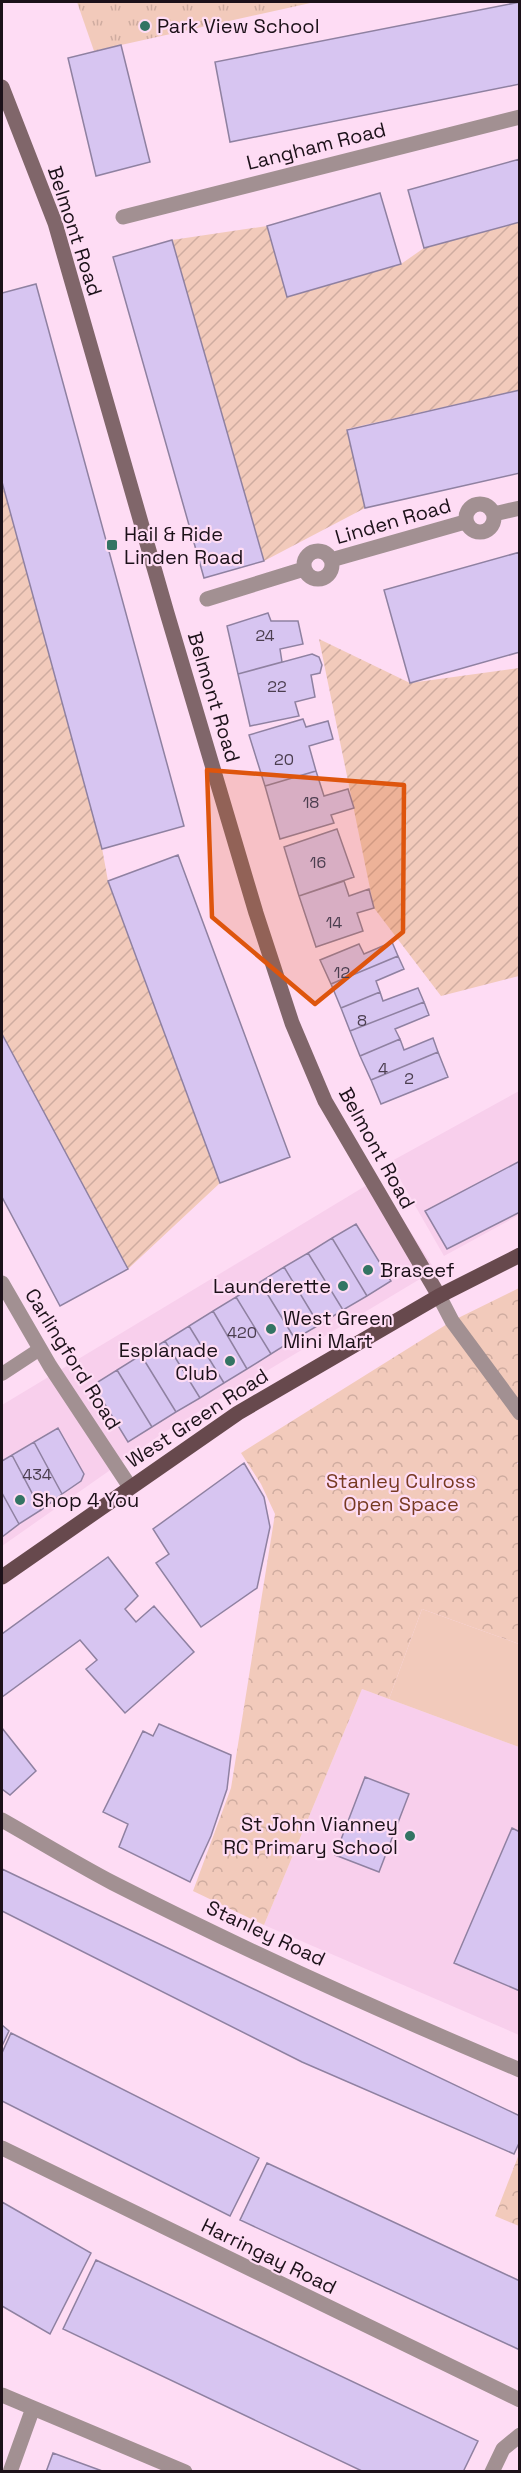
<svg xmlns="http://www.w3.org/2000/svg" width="521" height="2473" font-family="'Space Grotesk',sans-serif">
	<defs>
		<pattern id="grass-tufts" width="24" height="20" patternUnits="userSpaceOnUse" patternTransform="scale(1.5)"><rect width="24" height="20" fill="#f2cabb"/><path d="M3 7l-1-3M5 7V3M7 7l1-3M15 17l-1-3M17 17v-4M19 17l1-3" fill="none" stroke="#cfaca0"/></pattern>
		<pattern id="park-crowns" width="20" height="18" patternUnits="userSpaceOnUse" patternTransform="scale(1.5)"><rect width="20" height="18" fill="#f2cabb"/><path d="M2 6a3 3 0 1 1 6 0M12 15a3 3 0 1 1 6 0" fill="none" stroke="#cfaca0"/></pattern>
		<pattern id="garden-furrows" width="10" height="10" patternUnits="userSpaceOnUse" patternTransform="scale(1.5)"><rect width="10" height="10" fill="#f2cabb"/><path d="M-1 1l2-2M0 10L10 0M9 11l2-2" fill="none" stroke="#cfaca0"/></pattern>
	</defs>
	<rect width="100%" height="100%" fill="#fedcf4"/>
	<path fill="#f8cfec" d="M519 1091V1215L444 1256 390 1162Z
		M377 1179 435 1270 163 1433 2 1546V1405Z
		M362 1689 519 1747V2035L264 1925Z"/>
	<path fill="url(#grass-tufts)" d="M77 2H315L94 51Z"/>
	<path fill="url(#park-crowns)" d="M519 1288 520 1461 517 1463 520 1468 519 1644 422 1609 389 1699 362 1689 264 1925 193 1891 231 1788 275 1514 261 1484 241 1453 452 1321Z
		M519 2154V2226L495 2216Z"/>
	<path fill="url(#garden-furrows)" d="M519 222V390L347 429 365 508 264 561 172 240 267 226 288 297 401 264 424 248Z
		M2 482 102 848 108 881 220 1183 128 1269 2 1063Z
		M319 639 410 683 519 668V976L441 996 374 908Z"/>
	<path fill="#f2cabb" d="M422 1609 519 1644V1747L389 1699Z"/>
	<path fill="#d7c5f1" stroke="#8f81a1" stroke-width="1.5" d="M520 2V84L230 142 215 62Z
		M121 45 150 162 96 176 68 58Z
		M520 159V222L424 248 408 190Z
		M380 193 401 264 287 297 267 226Z
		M172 240 264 561 204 578 113 257Z
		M36 284 184 826 102 849 2 482V293Z
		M520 390V473L365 508 347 430Z
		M520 552V652L410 683 384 590Z
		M268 613 271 621H298L303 644 280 649 282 662 238 674 227 626Z
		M312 654 319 657 322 665 320 673 311 675 315 697 295 702 299 716 250 726 238 674Z
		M303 719 306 727 328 721 333 739 309 746 316 771 265 786 249 735Z
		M316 771 324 796 348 789 354 808 331 815 334 823 280 839 265 786Z
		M337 829 354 877 299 896 284 847Z
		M178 855 290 1157 220 1183 108 881Z
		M344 881 349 896 369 889 374 908 357 913 363 931 316 947 299 896Z
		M392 942 398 956 331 984 320 960 359 944 364 954Z
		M398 956 404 969 376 981 380 992 341 1008 331 984Z
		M418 988 424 1002 350 1031 341 1008 380 992 383 1001Z
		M424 1002 429 1015 395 1029 400 1039 360 1056 350 1031Z
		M2 1034 128 1269 60 1306 2 1197Z
		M433 1038 438 1052 371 1080 360 1056 400 1039 404 1050Z
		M438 1052 448 1077 381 1104 371 1080Z
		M520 1161V1212L447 1249 425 1211Z
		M356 1224 391 1281 367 1296 332 1238Z
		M332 1238 367 1296 343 1310 308 1253Z
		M308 1253 343 1310 319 1325 284 1267Z
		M284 1267 319 1325 295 1339 260 1282Z
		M260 1282 295 1339 271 1354 236 1297Z
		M236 1297 271 1354 247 1369 213 1311Z
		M213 1311 247 1369 224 1383 189 1326Z
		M189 1326 224 1383 200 1398 165 1341Z
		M165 1341 200 1398 176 1412 141 1355Z
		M141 1355 176 1412 152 1427 117 1370Z
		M117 1370 152 1427 128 1442 93 1385Z
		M58 1428 84 1474 81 1481 62 1494 34 1442Z
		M34 1442 62 1494 41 1510 12 1455Z
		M12 1455 41 1510 19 1524 2 1493V1461Z
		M244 1463 264 1497 270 1527 257 1588 201 1627 156 1563 169 1554 153 1529Z
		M2 1493 19 1524 2 1537Z
		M108 1557 138 1596 125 1609 136 1622 154 1606 194 1652 125 1713 86 1669 97 1660 80 1640 2 1697V1634Z
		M159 1724 231 1755 227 1789 211 1836 190 1882 119 1847 128 1824 103 1812 143 1731 153 1736Z
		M2 1728 36 1771 10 1795 2 1789Z
		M365 1777 409 1794 379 1872 335 1855Z
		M512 1828 520 1832V1991L454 1963Z
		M2 1869 520 2116V2141L514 2154 302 2062 2 1911Z
		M2 2025 9 2031 2 2046Z
		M11 2033 259 2158 230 2216 2 2101V2053Z
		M267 2163 520 2281V2350L240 2220Z
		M2 2202 91 2253 50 2334 2 2306Z
		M96 2260 478 2441 463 2472H364L63 2329Z
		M53 2453 105 2472H46Z"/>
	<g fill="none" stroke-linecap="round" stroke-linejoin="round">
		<path stroke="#a29092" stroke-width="14" d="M2 1374 40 1349"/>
		<path stroke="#a29092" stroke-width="15" d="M439 1296 452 1321 520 1413"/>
		<path stroke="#a29092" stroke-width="15" d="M123 217 520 117
			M466 518a14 14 0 1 1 28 0a14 14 0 1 1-28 0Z
			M494 514 520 508
			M304 565a14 14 0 1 1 28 0a14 14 0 1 1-28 0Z
			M331 560 465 522
			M207 599 304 569
			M2 1283 50 1366 130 1487
			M2 1820C39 1841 75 1863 113 1883 246 1951 382 2012 520 2070
			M2 2148 520 2400
			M2 2395 185 2472
			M10 2472 33 2408
			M492 2472 503 2449 520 2435"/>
		<path stroke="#80666a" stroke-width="15" d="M2 87 55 223 167 613 256 913 292 1023 325 1101 439 1296"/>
		<path stroke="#67494d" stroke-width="15" d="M2 1577 238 1413 439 1296 520 1255"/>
	</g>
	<path fill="#de550d" fill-opacity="0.2" stroke="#de550d" stroke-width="4.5" stroke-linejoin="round" d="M207 770 404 785 403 932 315 1004 212 917Z"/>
	<g fill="#337463" stroke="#fedcf4" stroke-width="2">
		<circle cx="145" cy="26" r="6"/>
		<rect x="106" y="539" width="12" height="12" rx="3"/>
		<circle cx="368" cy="1270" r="6"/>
		<circle cx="343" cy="1286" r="6"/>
		<circle cx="271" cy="1329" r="6"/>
		<circle cx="230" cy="1361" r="6"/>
		<circle cx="20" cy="1500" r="6"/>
		<circle cx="410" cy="1836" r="6"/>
	</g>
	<g text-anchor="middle" stroke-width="4.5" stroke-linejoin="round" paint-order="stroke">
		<g font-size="16" fill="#4b3e4f">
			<text x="265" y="641">24</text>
			<text x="277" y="692">22</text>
			<text x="284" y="765">20</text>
			<text x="311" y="808">18</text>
			<text x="318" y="868">16</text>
			<text x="334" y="928">14</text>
			<text x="342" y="978">12</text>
			<text x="362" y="1026">8</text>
			<text x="383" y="1074">4</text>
			<text x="409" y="1084">2</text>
			<text x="242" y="1338">420</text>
			<text x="37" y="1480">434</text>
		</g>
		<g font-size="20" fill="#1c1119" stroke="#fedcf4" text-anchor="start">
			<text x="157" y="33">Park View School</text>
			<text x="124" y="541">Hail &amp; Ride<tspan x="124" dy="23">Linden Road</tspan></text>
			<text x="380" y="1277">Braseef</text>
			<text x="331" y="1293" text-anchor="end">Launderette</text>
			<text x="283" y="1325">West Green<tspan x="283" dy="23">Mini Mart</tspan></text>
			<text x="218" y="1357" text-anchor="end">Esplanade<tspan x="218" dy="23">Club</tspan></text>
			<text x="32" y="1507">Shop 4 You</text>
			<text x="398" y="1831" text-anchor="end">St John Vianney<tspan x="398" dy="23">RC Primary School</tspan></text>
		</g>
		<g font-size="20" fill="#1c1119" stroke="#fedcf4">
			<text transform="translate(316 146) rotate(-14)" y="7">Langham Road</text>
			<text transform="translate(75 231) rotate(72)" y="7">Belmont Road</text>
			<text transform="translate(393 521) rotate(-16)" y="7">Linden Road</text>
			<text transform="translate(214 697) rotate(73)" y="7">Belmont Road</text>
			<text transform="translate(377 1148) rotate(61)" y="7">Belmont Road</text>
			<text transform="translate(73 1359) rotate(58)" y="7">Carlingford Road</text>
			<text transform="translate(197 1418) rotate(-33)" y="7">West Green Road</text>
			<text transform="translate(266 1933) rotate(25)" y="7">Stanley Road</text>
			<text transform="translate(269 2256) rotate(26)" y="7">Harringay Road</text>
		</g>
		<g font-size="20" fill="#773a22" stroke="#fedcf4">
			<text x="401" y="1488">Stanley Culross<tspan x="401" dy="23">Open Space</tspan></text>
		</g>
	</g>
	<rect width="521" height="2473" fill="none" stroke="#1c1119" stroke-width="6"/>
</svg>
